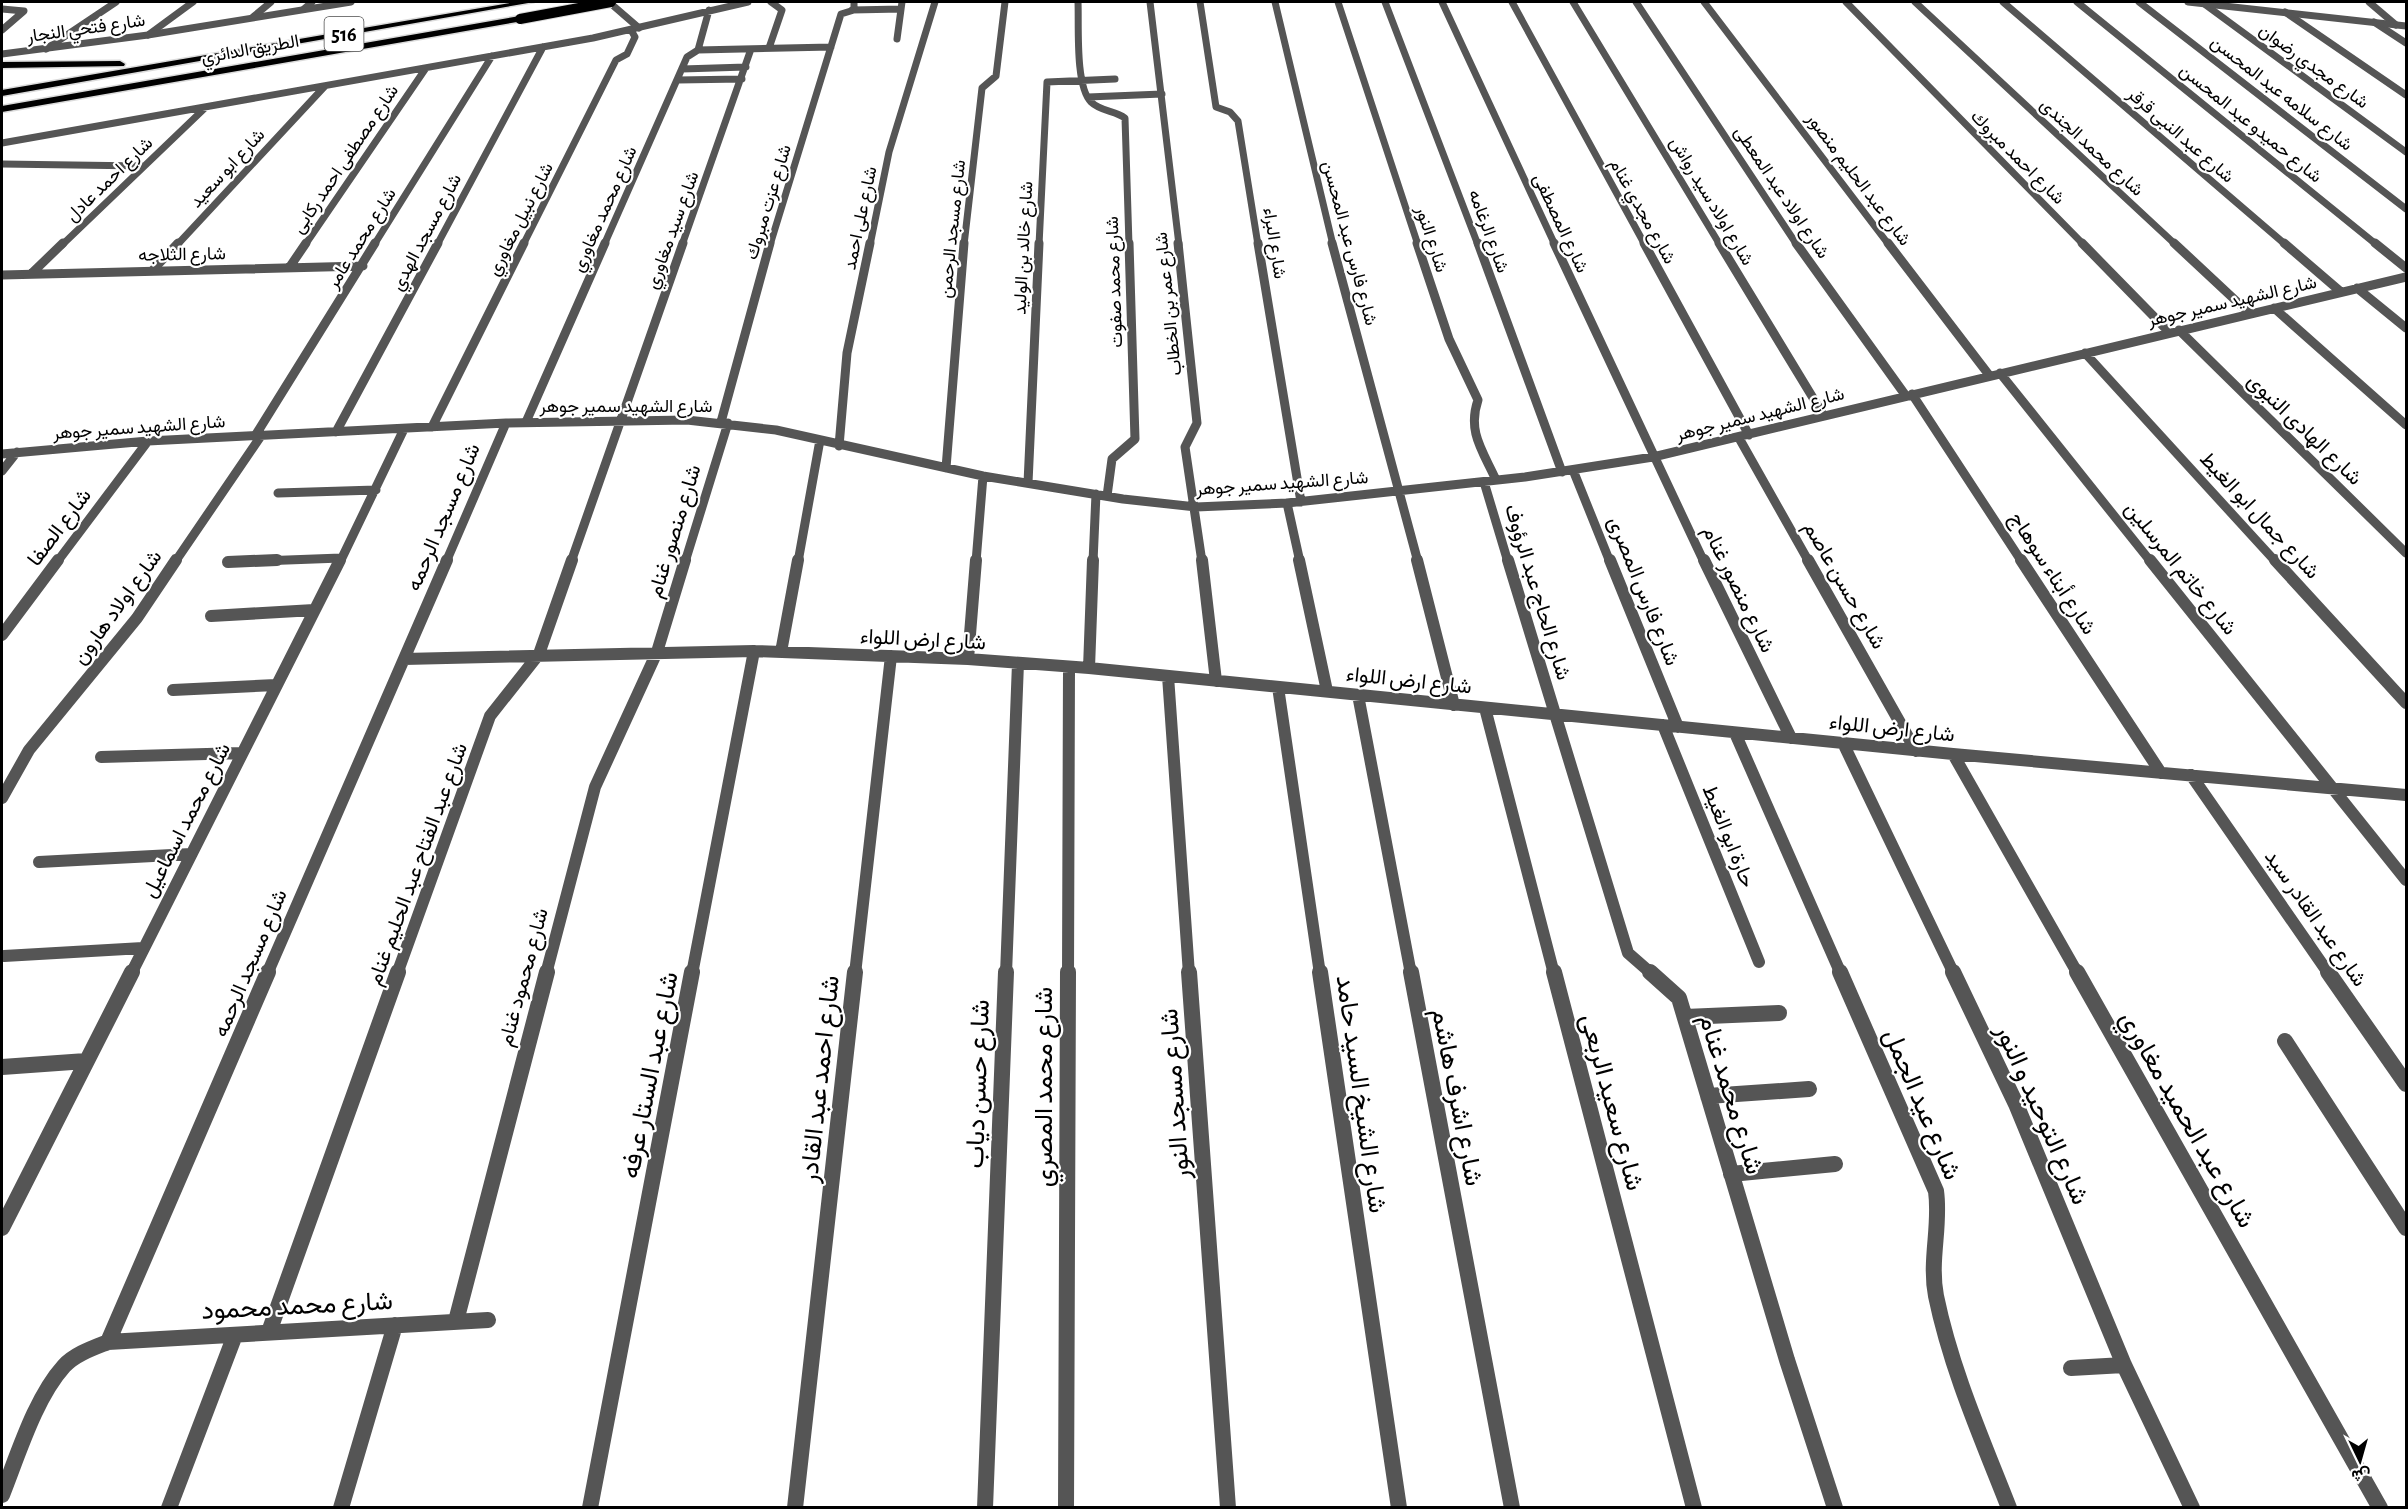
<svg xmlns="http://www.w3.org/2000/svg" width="2408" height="1509" font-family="'Alegreya Sans',Vazirmatn,sans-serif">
	<rect width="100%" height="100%" fill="#fff"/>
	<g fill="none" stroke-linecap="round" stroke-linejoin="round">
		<g stroke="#dbdbdb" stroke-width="3">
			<path id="motorway" d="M516 2H534L2 96V90Z
				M520 16 525 19 523 21 2 112V106Z
				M120 61 125 64 124 66 2 68V62Z"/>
		</g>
		<path stroke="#555" stroke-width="7" d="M1078 2C1079 25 1075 86 1091 102 1100 111 1115 111 1125 118L1129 245
			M1150 2 1179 245
			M1200 2 1216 107 1230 112 1238 121 1258 245
			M1275 2 1333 245
			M1338 2 1418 245
			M1385 2 1478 245
			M1442 2 1555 245
			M1512 2 1645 245
			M1573 2 1720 245
			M1636 2 1797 245
			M1704 2 1889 245
			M1846 2 2084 245
			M1915 2 2176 245
			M2003 2 2286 245
			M2077 2 2377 245
			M2139 2 2406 209
			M2369 2 2396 25
			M2203 3 2406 152
			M2 9 24 11 2 30
			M304 9 312 2
			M852 10 901 9
			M2285 12 2406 95
			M253 17 271 2
			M2374 22 2406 43
			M148 35 193 2
			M897 39 902 2
			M769 48 782 10 771 2
			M46 49 116 2
			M698 50 831 47
			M682 69 746 67
			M678 80 742 79
			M1088 97 1162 94
			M2 143 593 38 748 2
			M2 164 144 166
			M62 245 206 107
			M177 245 325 86
			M305 245 426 68
			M374 245 492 56
			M437 245 543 47
			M523 245 616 60 627 54 635 37 631 30
			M604 245 687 57 698 50 709 10
			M682 245 751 49
			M770 245 841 14 854 10V2
			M870 245 889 152 935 2
			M964 245 982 88 996 76 1005 2
			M1039 245 1047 82 1115 79"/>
		<path stroke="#555" stroke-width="9" d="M1178 243 1197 423 1185 447 1202 562
			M1258 243 1301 502
			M1332 243 1418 562
			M1417 243 1449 339 1478 400C1467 432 1483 451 1496 480
			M1478 243 1562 472
			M1554 243 1704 562
			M1644 243 1749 435
			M1719 243 1824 416
			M1796 243 1906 396
			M1888 243 1989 375
			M2082 243 2169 332
			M2174 243 2249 313
			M2284 243 2341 292
			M2375 243 2406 268
			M289 268 306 243
			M152 271 178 243
			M31 274 63 243
			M2 275 363 266
			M2357 288 2406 328
			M2274 308 2406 425
			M2179 330 2406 553
			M2085 353 2276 562
			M2000 373 2151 562
			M1912 394 2022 562
			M526 422 605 243
			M721 422 770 243
			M432 427 524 243
			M336 432 438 243
			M255 436 375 243
			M1739 438 1809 562
			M839 446 847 353 870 243
			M2 454 148 441 506 423 687 420 776 430 983 476 1123 499 1196 507 1287 503 1525 477 1653 457 2406 277
			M946 468 964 243
			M1573 470 1610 562
			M2 471 17 452
			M1484 482 1508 562
			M1028 483 1039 243
			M278 493 376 490
			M1107 496 1112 459 1135 439 1129 243
			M1287 503 1300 562
			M57 562 148 441
			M175 562 261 436
			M235 562 341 558
			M340 562 404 429
			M446 562 506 423
			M571 562 683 243
			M685 562 728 423
			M798 562 820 440
			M976 562 983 476
			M1093 562 1096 494"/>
		<path stroke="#555" stroke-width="12" d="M1202 560 1216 681
			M1299 560 1327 691
			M1417 560 1454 705
			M1508 560 1628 953 1652 974
			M1610 560 1678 727
			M1704 560 1791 738
			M1808 560 1916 751
			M2021 560 2161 773
			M2150 560 2406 880
			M2275 560 2406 703
			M228 562 277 560
			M211 616 314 610
			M2 635 58 560
			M781 652 798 560
			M404 659 754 651 968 659 1089 668 1953 754 2406 795
			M968 659 976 560
			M1089 668 1093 560
			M1168 676 1189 974
			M1278 687 1320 974
			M173 690 276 685
			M1358 695 1411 974
			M1485 708 1554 974
			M1663 725 1759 962
			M1735 733 1841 974
			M1843 743 1954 974
			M1953 754 2078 974
			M101 757 242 753
			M2191 775 2329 974
			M2 798 29 750 137 618 176 560
			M39 862 191 854
			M4 956 143 948
			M131 974 340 560
			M267 974 447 560
			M397 974 490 716 539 654 572 560
			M546 974 595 787 657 652 685 560
			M692 974 754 651
			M855 974 891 656
			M1006 974 1018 663
			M1068 974 1069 667"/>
		<path stroke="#555" stroke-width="16" d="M1189 972 1228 1508
			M1320 972 1399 1508
			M1411 972 1512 1508
			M1554 972 1694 1508
			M1650 972 1679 998 1787 1360 1835 1508
			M1840 972 1936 1191C1941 1226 1929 1260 1936 1296 1951 1369 1982 1439 2009 1508
			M1953 972 2016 1104 2124 1365 2192 1508
			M2077 972 2380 1508
			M2328 972 2406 1084
			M1685 1017 1779 1013
			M2285 1041 2406 1228
			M2 1067 86 1061
			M1708 1096 1809 1089
			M1731 1174 1835 1164
			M2 1228 132 972
			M456 1321 547 972
			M269 1332 398 972
			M108 1342 488 1320
			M2071 1368 2124 1365
			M2 1495C18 1455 35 1398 64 1366 75 1354 93 1348 108 1342L268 972
			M169 1508 235 1335
			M341 1508 395 1325
			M590 1508 692 972
			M795 1508 855 972
			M985 1508 1006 972
			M1066 1508 1068 972"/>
		<path stroke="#555" stroke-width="7" d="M609 2 639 28
			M2188 2 2406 26
			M2 54 148 35 351 2"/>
		<use href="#motorway" fill="#000" fill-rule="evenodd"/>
		<g stroke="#dbdbdb" stroke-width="12" stroke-linecap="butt">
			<path id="motorway-bridge" d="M520 19 611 2"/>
		</g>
		<use href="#motorway-bridge" stroke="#000" stroke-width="10"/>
	</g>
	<g text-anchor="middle" stroke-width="4.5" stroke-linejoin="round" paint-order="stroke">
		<g font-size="18" fill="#000" stroke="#fff">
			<text transform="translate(86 28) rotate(-8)" y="6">شارع فتحي النجار</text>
			<text transform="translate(250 49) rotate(-10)" y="6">الطريق الدائري</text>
			<text transform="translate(2314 66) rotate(36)" y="6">شارع مجدي رضوان</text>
			<text transform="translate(2282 93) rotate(38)" y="6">شارع سلامه عبد المحسن</text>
			<text transform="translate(2251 123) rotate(39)" y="6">شارع حميدو عبد المحسن</text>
			<text transform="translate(2181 135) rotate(41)" y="6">شارع عبد النبى قرقر</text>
			<text transform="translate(2092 147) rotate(43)" y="6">شارع محمد الجندى</text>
			<text transform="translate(2018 157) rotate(45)" y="6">شارع احمد مبروك</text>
			<text transform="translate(345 159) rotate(-56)" y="6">شارع مصطفى احمد ركابى</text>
			<text transform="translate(227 168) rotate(-47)" y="6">شارع ابو سعيد</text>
			<text transform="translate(109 179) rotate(-44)" y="6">شارع احمد عادل</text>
			<text transform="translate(1859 179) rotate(53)" y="6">شارع عبد الحليم منصور</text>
			<text transform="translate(1782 192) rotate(56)" y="6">شارع اولاد عبد المعطى</text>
			<text transform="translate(1712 201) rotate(59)" y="6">شارع اولاد سيد رواش</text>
			<text transform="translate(768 202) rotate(-73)" y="6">شارع عزت مبروك</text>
			<text transform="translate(604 209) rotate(-66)" y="6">شارع محمد مغاوري</text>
			<text transform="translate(1643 211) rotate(61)" y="6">شارع مجدي غنام</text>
			<text transform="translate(860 218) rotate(-78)" y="6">شارع على احمد</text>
			<text transform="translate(520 219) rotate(-63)" y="6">شارع نبيل مغاوري</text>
			<text transform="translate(1561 223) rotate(65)" y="6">شارع المصطفى</text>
			<text transform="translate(952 229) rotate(-84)" y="6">شارع مسجد الرحمن</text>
			<text transform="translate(672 230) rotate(-70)" y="6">شارع سيد مغاوري</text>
			<text transform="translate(1489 231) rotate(70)" y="6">شارع الرغامه</text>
			<text transform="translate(426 232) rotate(-62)" y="6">شارع مسجد الهدي</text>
			<text transform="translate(361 238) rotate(-58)" y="6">شارع محمد عامر</text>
			<text transform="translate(1432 239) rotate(72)" y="6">شارع النور</text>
			<text transform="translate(1275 243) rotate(81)" y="6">شارع البراء</text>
			<text transform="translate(1350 243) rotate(75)" y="6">شارع فارس عبد المحسن</text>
			<text transform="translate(1023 248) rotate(-87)" y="6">شارع خالد بن الوليد</text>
			<text transform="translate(182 254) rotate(-1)" y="6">شارع الثلاجه</text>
			<text transform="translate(1114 282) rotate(-92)" y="6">شارع محمد صفوت</text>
			<text transform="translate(2232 301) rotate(-13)" y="6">شارع الشهيد سمير جوهر</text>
			<text transform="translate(1168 304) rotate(-96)" y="6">شارع عمر بن الخطاب</text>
			<text x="626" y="412">شارع الشهيد سمير جوهر</text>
			<text transform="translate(1760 414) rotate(-14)" y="6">شارع الشهيد سمير جوهر</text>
			<text transform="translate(139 427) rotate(-4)" y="6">شارع الشهيد سمير جوهر</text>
			<text transform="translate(1282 483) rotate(-4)" y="6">شارع الشهيد سمير جوهر</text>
		</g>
		<rect fill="#fff" stroke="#4c4c4c" stroke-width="1.5" x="324.5" y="17" width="39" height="34" rx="4.5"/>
		<g font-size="20" font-weight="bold" fill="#000">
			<text x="344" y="41">516</text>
		</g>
		<g font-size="21" fill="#000" stroke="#fff">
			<text transform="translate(2305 429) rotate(44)" y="7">شارع الهادى النبوى</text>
			<text transform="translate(2260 515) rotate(47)" y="7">شارع جمال ابو الغيط</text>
			<text transform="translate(443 517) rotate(-67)" y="7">شارع مسجد الرحمه</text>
			<text transform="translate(59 527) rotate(-53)" y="7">شارع الصفا</text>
			<text transform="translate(674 531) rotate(-73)" y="7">شارع منصور غنام</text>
			<text transform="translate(2181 568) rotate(51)" y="7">شارع خاتم المرسلين</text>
			<text transform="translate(2053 573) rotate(57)" y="7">شارع أبناء سوهاج</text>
			<text transform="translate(1845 585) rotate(60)" y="7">شارع حسن عاصم</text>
			<text transform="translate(1739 589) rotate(64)" y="7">شارع منصور غنام</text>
			<text transform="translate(1644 591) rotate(68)" y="7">شارع فارس المصرى</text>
			<text transform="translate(1538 592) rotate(73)" y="7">شارع الحاج عبد الرؤوف</text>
			<text transform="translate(117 607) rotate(-54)" y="7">شارع اولاد هارون</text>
			<text transform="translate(923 639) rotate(3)" y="7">شارع ارض اللواء</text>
			<text transform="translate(1409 680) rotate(6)" y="7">شارع ارض اللواء</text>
			<text transform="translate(1892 728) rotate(6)" y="7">شارع ارض اللواء</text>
			<text transform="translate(186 820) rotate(-63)" y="7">شارع محمد اسماعيل</text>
			<text transform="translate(1729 836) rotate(68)" y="7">حارة ابو الغيط</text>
			<text transform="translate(417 864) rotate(-70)" y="7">شارع عبد الفتاح عبد الحليم غنام</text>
			<text transform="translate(2316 918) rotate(55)" y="7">شارع عبد القادر سيد</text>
			<text transform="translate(250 963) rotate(-67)" y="7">شارع مسجد الرحمه</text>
			<text transform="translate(523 977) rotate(-75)" y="7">شارع محمود غنام</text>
		</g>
		<g font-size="26" fill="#000" stroke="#fff">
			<text transform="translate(649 1075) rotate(-79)" y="9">شارع عبد الستار عرفه</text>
			<text transform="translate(819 1079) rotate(-84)" y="9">شارع احمد عبد القادر</text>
			<text transform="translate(977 1084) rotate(-88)" y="9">شارع حسن دياب</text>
			<text transform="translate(1043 1087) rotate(-90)" y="9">شارع محمد المصري</text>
			<text transform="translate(1174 1094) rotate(-94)" y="9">شارع مسجد النور</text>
			<text transform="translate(1362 1094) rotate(82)" y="9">شارع الشيخ السيد حامد</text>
			<text transform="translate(1732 1094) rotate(73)" y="9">شارع محمد غنام</text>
			<text transform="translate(1458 1097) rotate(79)" y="9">شارع اشرف هاشم</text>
			<text transform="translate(1613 1102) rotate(75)" y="9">شارع سعيد الربعى</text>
			<text transform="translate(1923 1104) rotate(67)" y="9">شارع عيد الجمل</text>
			<text transform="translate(2043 1114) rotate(66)" y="9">شارع التوحيد و النور</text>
			<text transform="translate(2188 1119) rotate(60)" y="9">شارع عبد الحميد مغاوري</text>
			<text transform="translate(297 1305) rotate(-3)" y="9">شارع محمد محمود</text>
		</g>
	</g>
	<rect width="2408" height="1509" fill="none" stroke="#000000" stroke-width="6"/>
	<g transform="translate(2360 1461) rotate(175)" stroke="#ffffff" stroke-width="4.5" paint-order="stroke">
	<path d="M0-4.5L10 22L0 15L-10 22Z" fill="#000000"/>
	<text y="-9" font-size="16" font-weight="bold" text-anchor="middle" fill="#000000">ش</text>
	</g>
</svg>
